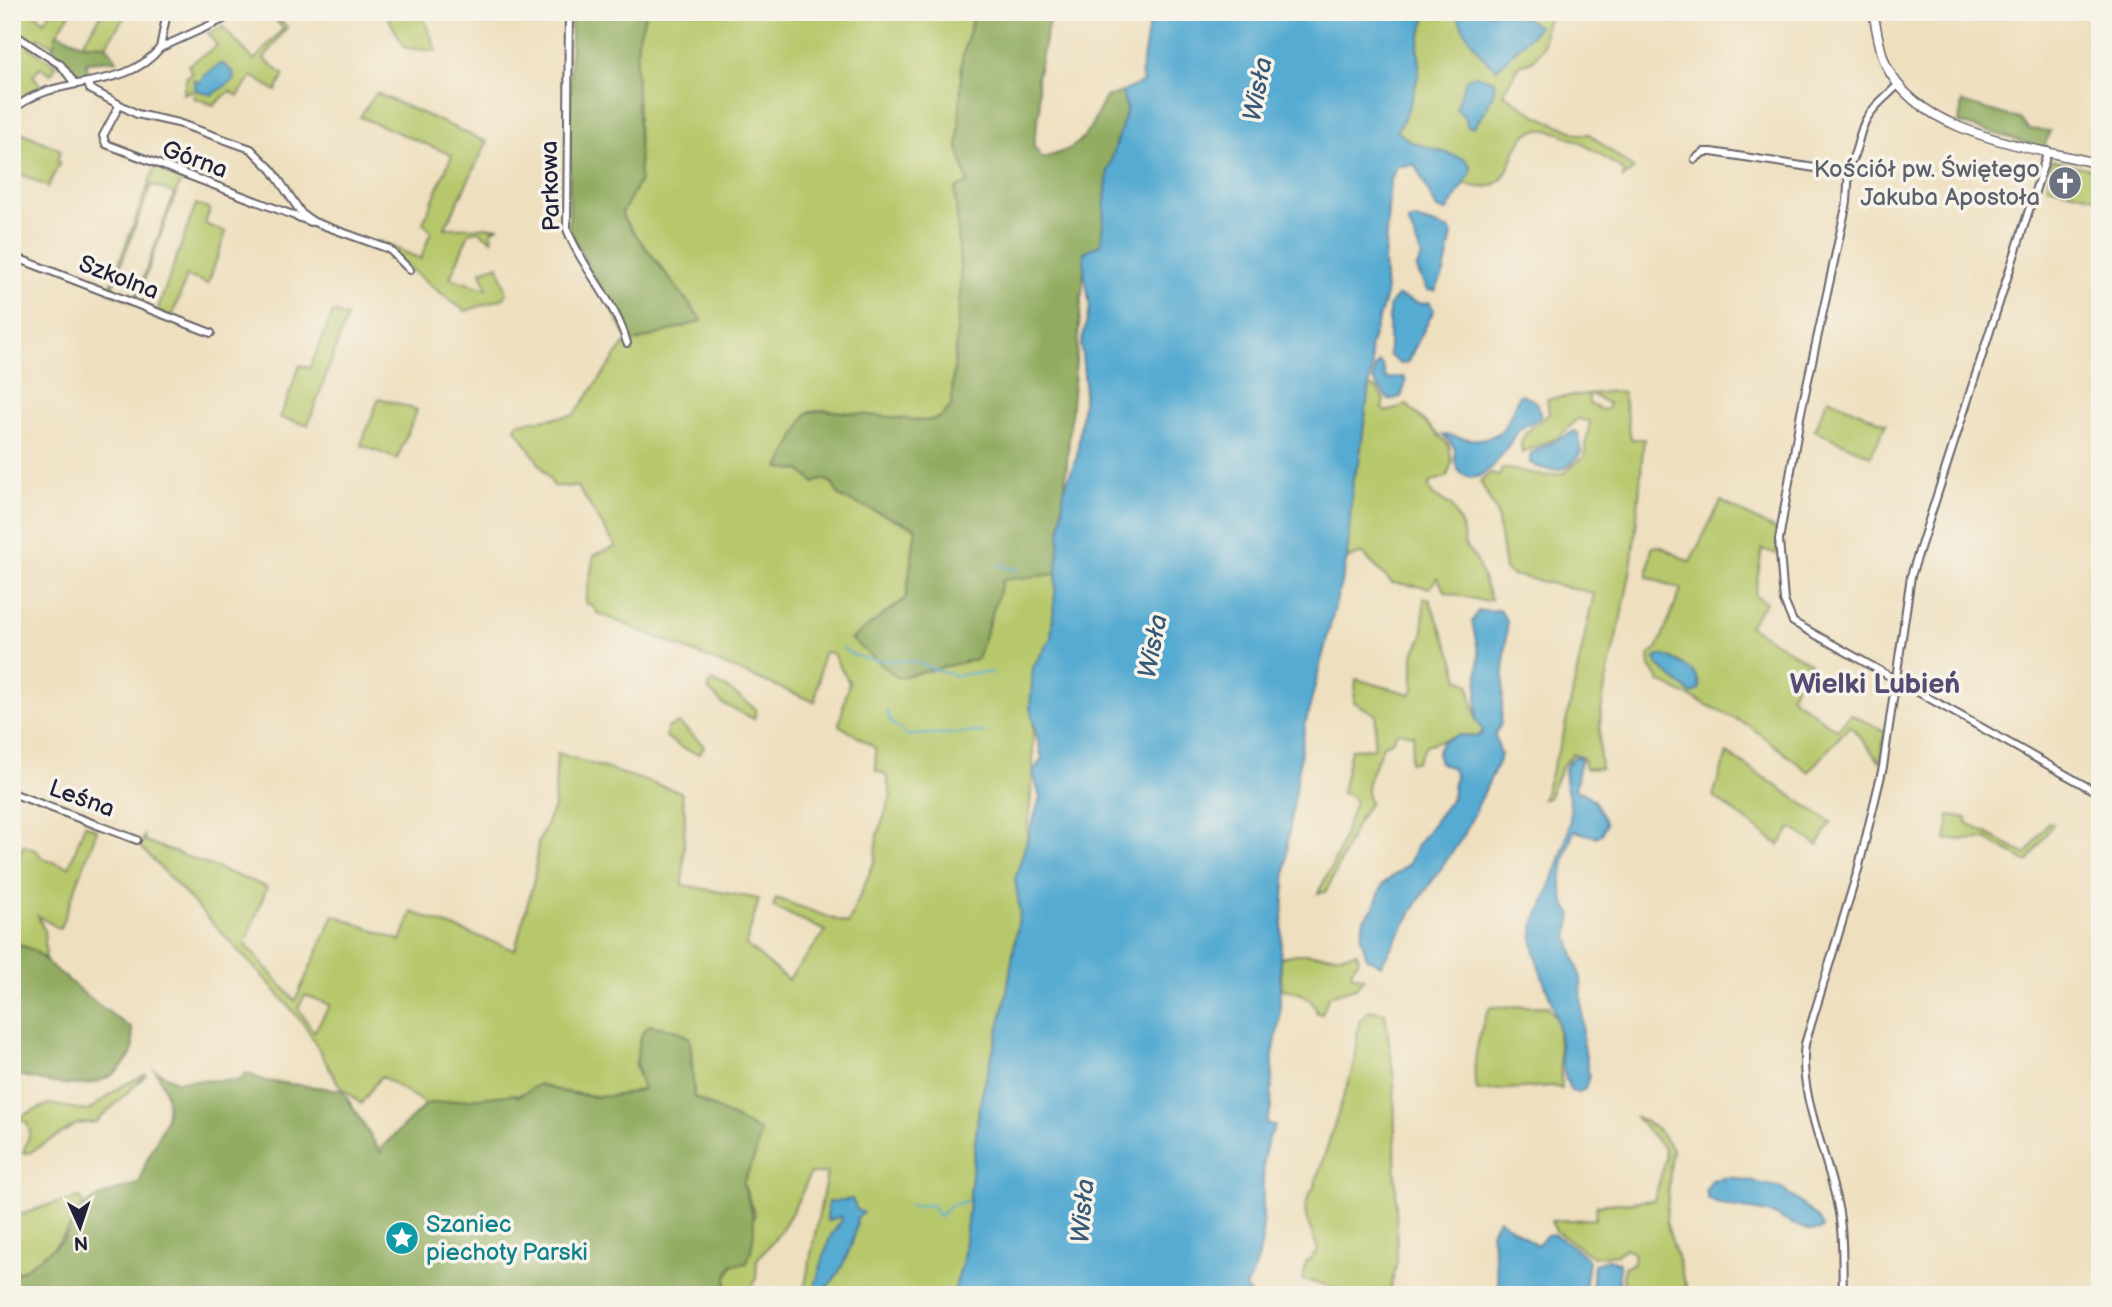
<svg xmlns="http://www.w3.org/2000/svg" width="2112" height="1307" font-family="'Balsamiq Sans',sans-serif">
	<rect width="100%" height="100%" fill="#f7f3e8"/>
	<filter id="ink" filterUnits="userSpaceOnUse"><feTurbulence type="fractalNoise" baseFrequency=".0143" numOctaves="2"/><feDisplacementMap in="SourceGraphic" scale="14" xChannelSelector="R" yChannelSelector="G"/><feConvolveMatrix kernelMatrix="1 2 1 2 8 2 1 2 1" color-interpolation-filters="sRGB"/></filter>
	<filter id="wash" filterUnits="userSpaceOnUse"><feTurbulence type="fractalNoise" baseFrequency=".00686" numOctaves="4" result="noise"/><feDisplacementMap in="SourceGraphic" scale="28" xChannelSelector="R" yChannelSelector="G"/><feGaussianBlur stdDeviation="1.57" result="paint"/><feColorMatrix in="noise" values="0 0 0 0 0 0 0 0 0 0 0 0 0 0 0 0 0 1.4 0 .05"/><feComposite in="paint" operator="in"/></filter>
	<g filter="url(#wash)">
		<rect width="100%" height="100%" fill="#eedfbe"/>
		<path fill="#b7c86c" stroke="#6c7554" stroke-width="2" fill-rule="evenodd" d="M12 12H34L44 22 51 12H71L57 33 56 47 38 37 30 48 56 66 51 74 40 67 33 75 43 89 17 103 12 100V45L17 40 12 36Z
			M103 12H128L106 45 82 44Z
			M385 12H421L437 51 405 48Z
			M646 12H975L968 33 958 148 968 183 955 189 961 280 951 406 940 419 925 421 823 410 808 413 780 468 800 470 815 483 821 479 831 482 840 497 916 527 906 598 852 639 977 659 1003 580 1062 552 1051 638 1033 667V772L1020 911 1005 1003 979 1107 963 1260 953 1295H803L827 1173 810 1174C798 1203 780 1238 757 1259L756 1279 748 1295H727L726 1279 755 1215 743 1183 756 1153 694 1096 691 1046C675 1030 666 1023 643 1031L635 1066 643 1089 610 1098 555 1090 426 1104 381 1076 361 1104 339 1085 306 1027 269 983 140 846 144 836 145 841 267 887 245 944 295 1001 334 915 401 941 412 912 515 950 534 880 538 843 554 807 557 753 681 792 685 813 683 885 759 899 746 945 788 980 826 931 773 907 776 898 848 924 875 860 877 837 891 796 886 775 876 770 875 748 839 725 849 682 832 653 823 652 815 702 597 613 592 605 585 603 594 555 616 547 578 487 554 486 515 427 518 423 574 415 625 343 702 320 623 218 622 213 640 180 636 66 638 40ZM305 995 330 1005 314 1032 298 1008Z
			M1427 12H1554L1546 23 1543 47 1533 61 1520 65 1503 93 1536 115 1578 134H1589L1634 169 1623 178 1624 171C1602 156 1539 107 1520 142 1512 155 1509 176 1496 184 1486 190 1475 186 1464 185L1471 167 1465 159 1411 142 1397 131C1407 114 1426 68 1417 50Z
			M274 14 287 27 264 59 284 75 276 91 252 76 238 96 230 91 214 105 194 98 193 90 183 94 187 76 192 74 188 65 217 46 208 33 222 26 254 60 283 29 272 15Z
			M376 93 487 142 445 228 499 227 491 231 492 240 478 231 469 233 450 278 487 289 481 271 498 265 507 293 504 298 466 311C435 292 411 267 380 247L378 241 421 259 431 231 423 223 452 155 360 117Z
			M12 128 61 150 57 161 60 162 48 187 12 170Z
			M2052 160 2100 171V198L2047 186Z
			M155 167 182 177 136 303 108 292ZM151 185 174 193 135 300 111 291Z
			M196 204 210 209 205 224 226 232 208 284 187 276 172 317 157 311Z
			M333 312 347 317 308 425 280 418 300 365 310 368Z
			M1369 386 1377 389 1384 400 1382 408 1386 412 1407 405 1449 445 1452 462 1447 477 1433 481 1428 486 1434 496 1451 505 1462 527 1465 546 1476 559 1491 600 1483 601 1446 592 1437 578 1430 588 1392 583 1362 553 1347 559 1353 477 1359 462Z
			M1614 391 1623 392 1631 439H1644C1639 489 1637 540 1627 589 1616 649 1593 705 1601 768L1585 769 1583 758 1573 754 1563 765 1548 798 1543 799 1564 732 1594 593 1513 575 1505 570 1497 514 1480 481 1491 473 1498 477 1503 468 1547 476 1564 473 1584 457 1590 421 1577 419 1559 437 1522 453C1516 431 1539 426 1549 413L1547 399 1589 394V404L1602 410 1607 409 1609 404 1591 394Z
			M379 398 417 410 397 459 361 445Z
			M1828 398 1886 424 1871 456 1814 430Z
			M1721 501 1779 532 1777 554 1762 549 1755 595 1766 602 1749 626 1810 663 1790 696 1837 730 1850 714 1885 731 1880 762 1850 725 1809 772 1748 725 1660 682 1650 666 1649 655 1657 649 1681 589 1647 577 1652 547 1660 546 1690 562Z
			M1424 598 1429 599 1454 660 1459 679 1469 684 1476 720 1483 730 1479 736 1459 735 1426 745 1416 762H1410L1414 735 1397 732 1392 742 1383 745C1378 763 1360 784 1370 803 1349 829 1344 863 1325 892L1318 893 1337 856 1355 801 1351 796 1342 793 1351 749 1374 748 1376 715 1354 702 1356 679 1410 694 1413 690V655L1423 636Z
			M712 681 727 688 756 709 754 719 723 704 708 689Z
			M679 723 702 744 704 747 699 754 682 748 666 737 667 728Z
			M1727 753 1831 822 1818 845 1791 828 1779 845 1713 796Z
			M1949 815 1967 818 1966 822 2026 855 2048 822 2053 824 2028 862 1986 839 1946 840Z
			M85 824 97 830 60 929 38 916 44 930 46 959 33 950 12 941V857L19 858 23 845 37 851 43 859 69 867Z
			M1357 952 1359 960 1352 969V975L1364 978 1356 988 1329 996 1322 1014 1317 1013C1312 996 1299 992 1282 989L1280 958C1306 948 1329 961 1357 952Z
			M1548 1006 1557 1020 1562 1089 1552 1086 1478 1091C1469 1071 1480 1026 1490 1007Z
			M1369 1010 1385 1013 1394 1077 1397 1262 1389 1295H1334L1330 1286 1303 1280 1306 1263 1318 1251C1312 1224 1295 1214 1314 1187L1353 1068 1359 1022Z
			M147 1074 96 1122 77 1124 29 1153H23L30 1133 27 1122 18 1120 12 1134V1116L24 1115 49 1104 88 1111 123 1085Z
			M1634 1116 1657 1128 1672 1149 1666 1222 1689 1295H1631L1623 1281 1624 1267 1634 1263 1633 1252 1625 1248 1618 1254 1593 1257 1556 1231 1551 1221 1595 1219 1597 1205 1654 1200 1666 1158 1664 1148Z
			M81 1198 83 1206C68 1234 44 1264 12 1274V1218L51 1204Z"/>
		<path fill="#91ac60" stroke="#5a674e" stroke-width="2" d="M571 12H646L638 40 636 66 640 180 622 213 623 218 702 321 630 343 569 229Z
			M975 12H1051L1037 78 1040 109 1033 145 1042 158C1086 148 1086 134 1106 97L1122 92 1127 109 1108 171 1101 244 1084 270 1057 574 1003 580 977 659 898 678 851 639 906 598 916 528 840 497 831 482 821 479 815 483 800 470 779 468 807 413 823 410 925 421 940 418 951 406 961 280 955 189 968 182 958 148 962 58Z
			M57 33 82 44 106 45 117 60 86 62 89 79H80L50 57Z
			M1962 102 2019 119 2029 129 2050 131 2044 148 1959 123Z
			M12 942 33 950 88 997 132 1029 133 1050C109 1099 56 1086 12 1073Z
			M649 1025 675 1030 690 1038 694 1097 760 1131 756 1153 743 1183C754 1216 759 1229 747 1263L732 1265 726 1279 727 1295H12V1274L22 1271 63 1240 83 1206 101 1196 140 1183C148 1137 187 1119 155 1070L176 1081 240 1080 246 1073 266 1081 342 1090 381 1153 382 1147 426 1104 515 1094 517 1097 539 1084C575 1098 606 1101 643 1089 636 1070 632 1042 649 1025Z"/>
		<path fill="#56abd2" stroke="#3c6686" stroke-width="2" d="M1151 12H1427L1417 50C1426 68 1407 114 1397 131L1411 142 1465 159 1471 167 1470 174 1447 211 1437 209 1415 165 1397 166 1390 182 1384 261 1386 295 1370 348 1372 365 1359 462 1353 477 1347 559 1305 725 1288 840 1280 958V1018L1273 1055 1271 1108 1266 1123 1275 1126C1271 1134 1266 1143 1265 1152 1258 1194 1273 1250 1245 1287L1251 1295H953L963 1260 979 1107 1005 1003 1020 912 1015 879 1040 798 1033 772 1042 758 1030 708 1033 667 1051 638 1064 490 1077 456 1085 384 1081 345 1090 307 1084 270V252L1101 244 1108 171 1127 109 1122 92 1143 82 1141 72Z
			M1458 12 1518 13 1539 27 1497 69C1485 63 1457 25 1458 12Z
			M222 63 233 72 234 80 212 95 196 90 194 80 200 83 203 76Z
			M1475 75 1495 81C1495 95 1483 117 1473 127H1468L1465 117 1456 109 1466 80Z
			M1416 219 1450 230 1452 235 1444 273 1435 291 1427 290 1416 268 1422 257 1408 221Z
			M1398 296 1421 304 1429 302 1434 310 1407 363 1400 364 1389 355V306Z
			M1379 362 1383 367 1386 379 1404 377 1406 382 1401 397 1389 400 1373 380 1374 370Z
			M1523 394 1537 403 1541 417C1533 423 1523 425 1517 432 1507 446 1484 492 1461 473 1452 466 1457 456 1454 447 1452 443 1446 438 1443 435 1453 434 1461 439 1470 439 1506 441 1507 422 1519 395Z
			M1575 431 1578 433 1581 452C1569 473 1550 474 1530 463V456L1535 451Z
			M1500 610 1507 622 1501 724 1495 735 1501 756 1464 835 1417 903 1381 965 1367 958 1361 938 1364 919 1373 909 1383 884 1409 864 1417 845 1452 798 1455 774 1450 767 1440 763 1437 753 1442 742 1459 735 1479 736 1483 731 1476 720 1479 654 1472 622 1478 611Z
			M1661 655C1676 659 1701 671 1700 689L1692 694 1658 666 1655 658Z
			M1578 756 1581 759 1575 790C1593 794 1599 806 1606 825L1602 834 1596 837 1574 831C1564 855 1553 895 1572 915L1568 936 1581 979 1583 1040 1589 1076 1585 1089 1577 1093 1571 1091C1559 1068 1562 1046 1557 1021 1550 984 1516 940 1543 906 1552 878 1574 832 1570 804 1568 788 1555 765 1578 756Z
			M1730 1177 1782 1188 1819 1219 1823 1227 1820 1230C1807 1234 1787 1220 1774 1215 1752 1208 1728 1210 1708 1199L1706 1190 1712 1180Z
			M852 1199 857 1210 864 1213 857 1218C857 1237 841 1275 827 1287L826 1295H812L830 1237 842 1220 841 1216 827 1221 828 1202Z
			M1499 1219 1537 1245 1547 1235 1553 1234C1563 1240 1583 1252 1589 1261L1584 1295H1500L1491 1231Z
			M1607 1259 1619 1262V1287L1627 1295H1592L1594 1265Z"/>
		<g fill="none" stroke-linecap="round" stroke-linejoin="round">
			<path stroke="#56abd2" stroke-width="2" d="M998 565 1019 570
				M842 648C862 663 885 660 908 661 922 662 947 677 960 675 971 673 980 672 992 673
				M886 710 891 722 906 735 986 732
				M909 1206 932 1205 939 1217 949 1206 967 1201"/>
		</g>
	</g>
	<g filter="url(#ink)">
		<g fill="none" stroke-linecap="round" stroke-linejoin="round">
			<g stroke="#696469" stroke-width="10">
				<path id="minor" d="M569 12 567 229C582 269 616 302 627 343
					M12 33 61 65 75 84
					M160 48 239 12
					M88 83 90 89 137 114 178 123 251 149 272 170 302 214 314 222 389 249 410 270
					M119 106 103 136 106 144 311 222
					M12 111C54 71 122 95 160 48L167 12
					M1695 159 1704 152H1712L1828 170C1862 172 1853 140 1867 118 1874 105 1888 95 1898 85
					M1849 167 1847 202 1801 412 1779 540 1784 601 1793 622 2100 794
					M12 256 211 333
					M12 793 137 840
					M1843 1295C1842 1264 1844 1233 1837 1203 1827 1154 1798 1093 1805 1044L1858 870 1883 767 1911 576 2048 151"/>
			</g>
			<g stroke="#696469" stroke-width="11">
				<path id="major" d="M1873 12C1877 30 1879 49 1886 65 1918 135 2032 147 2100 164"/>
			</g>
			<use href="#minor" stroke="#fff" stroke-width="6"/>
			<use href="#major" stroke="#fff" stroke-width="8"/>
		</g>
	</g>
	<defs>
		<g id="church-disc" transform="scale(1.75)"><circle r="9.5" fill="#6b7280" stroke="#f7f3e8"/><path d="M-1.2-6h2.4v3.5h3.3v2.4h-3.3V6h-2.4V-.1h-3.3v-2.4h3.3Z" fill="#fff"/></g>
		<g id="sight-disc" transform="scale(1.75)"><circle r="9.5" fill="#0f9aa8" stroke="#f7f3e8"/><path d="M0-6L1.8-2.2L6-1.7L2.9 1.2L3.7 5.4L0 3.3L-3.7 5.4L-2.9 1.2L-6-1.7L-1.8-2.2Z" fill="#fff"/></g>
	</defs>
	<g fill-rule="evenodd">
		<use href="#church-disc" x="2065" y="183"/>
		<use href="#sight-disc" x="402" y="1238"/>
	</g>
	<g text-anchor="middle" stroke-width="7" stroke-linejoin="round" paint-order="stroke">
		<g font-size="24" fill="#22223b" stroke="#f7f3e8">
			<text transform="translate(195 159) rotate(20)" y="8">Górna</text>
			<text transform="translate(550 186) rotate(-92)" y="8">Parkowa</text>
			<text transform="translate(119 277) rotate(21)" y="8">Szkolna</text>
			<text transform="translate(82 798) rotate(20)" y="8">Leśna</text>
		</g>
		<g font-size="24" fill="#5b616d" stroke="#f7f3e8" text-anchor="end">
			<text x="2040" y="177">Kościół pw. Świętego<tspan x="2040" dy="28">Jakuba Apostoła</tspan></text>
		</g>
		<g font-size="24" fill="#0d838f" stroke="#f7f3e8" text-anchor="start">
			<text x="426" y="1232">Szaniec<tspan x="426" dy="28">piechoty Parski</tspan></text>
		</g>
		<g font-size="26" font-style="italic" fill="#375977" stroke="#f7f3e8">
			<text transform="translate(1257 89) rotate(-79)" y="9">Wisła</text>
			<text transform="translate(1152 646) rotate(-79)" y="9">Wisła</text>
			<text transform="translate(1082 1211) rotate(-85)" y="9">Wisła</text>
		</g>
		<g font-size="28" font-weight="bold" fill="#544c75" stroke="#f7f3e8">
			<text x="1875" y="693">Wielki Lubień</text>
		</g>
	</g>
	<rect width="2112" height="1307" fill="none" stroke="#f7f3e8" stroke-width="42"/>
	<g transform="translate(80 1227) rotate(177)" stroke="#f7f3e8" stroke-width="5" paint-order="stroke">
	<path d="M0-5L12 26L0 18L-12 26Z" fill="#22223b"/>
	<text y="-10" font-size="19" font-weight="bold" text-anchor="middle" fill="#22223b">N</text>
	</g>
</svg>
